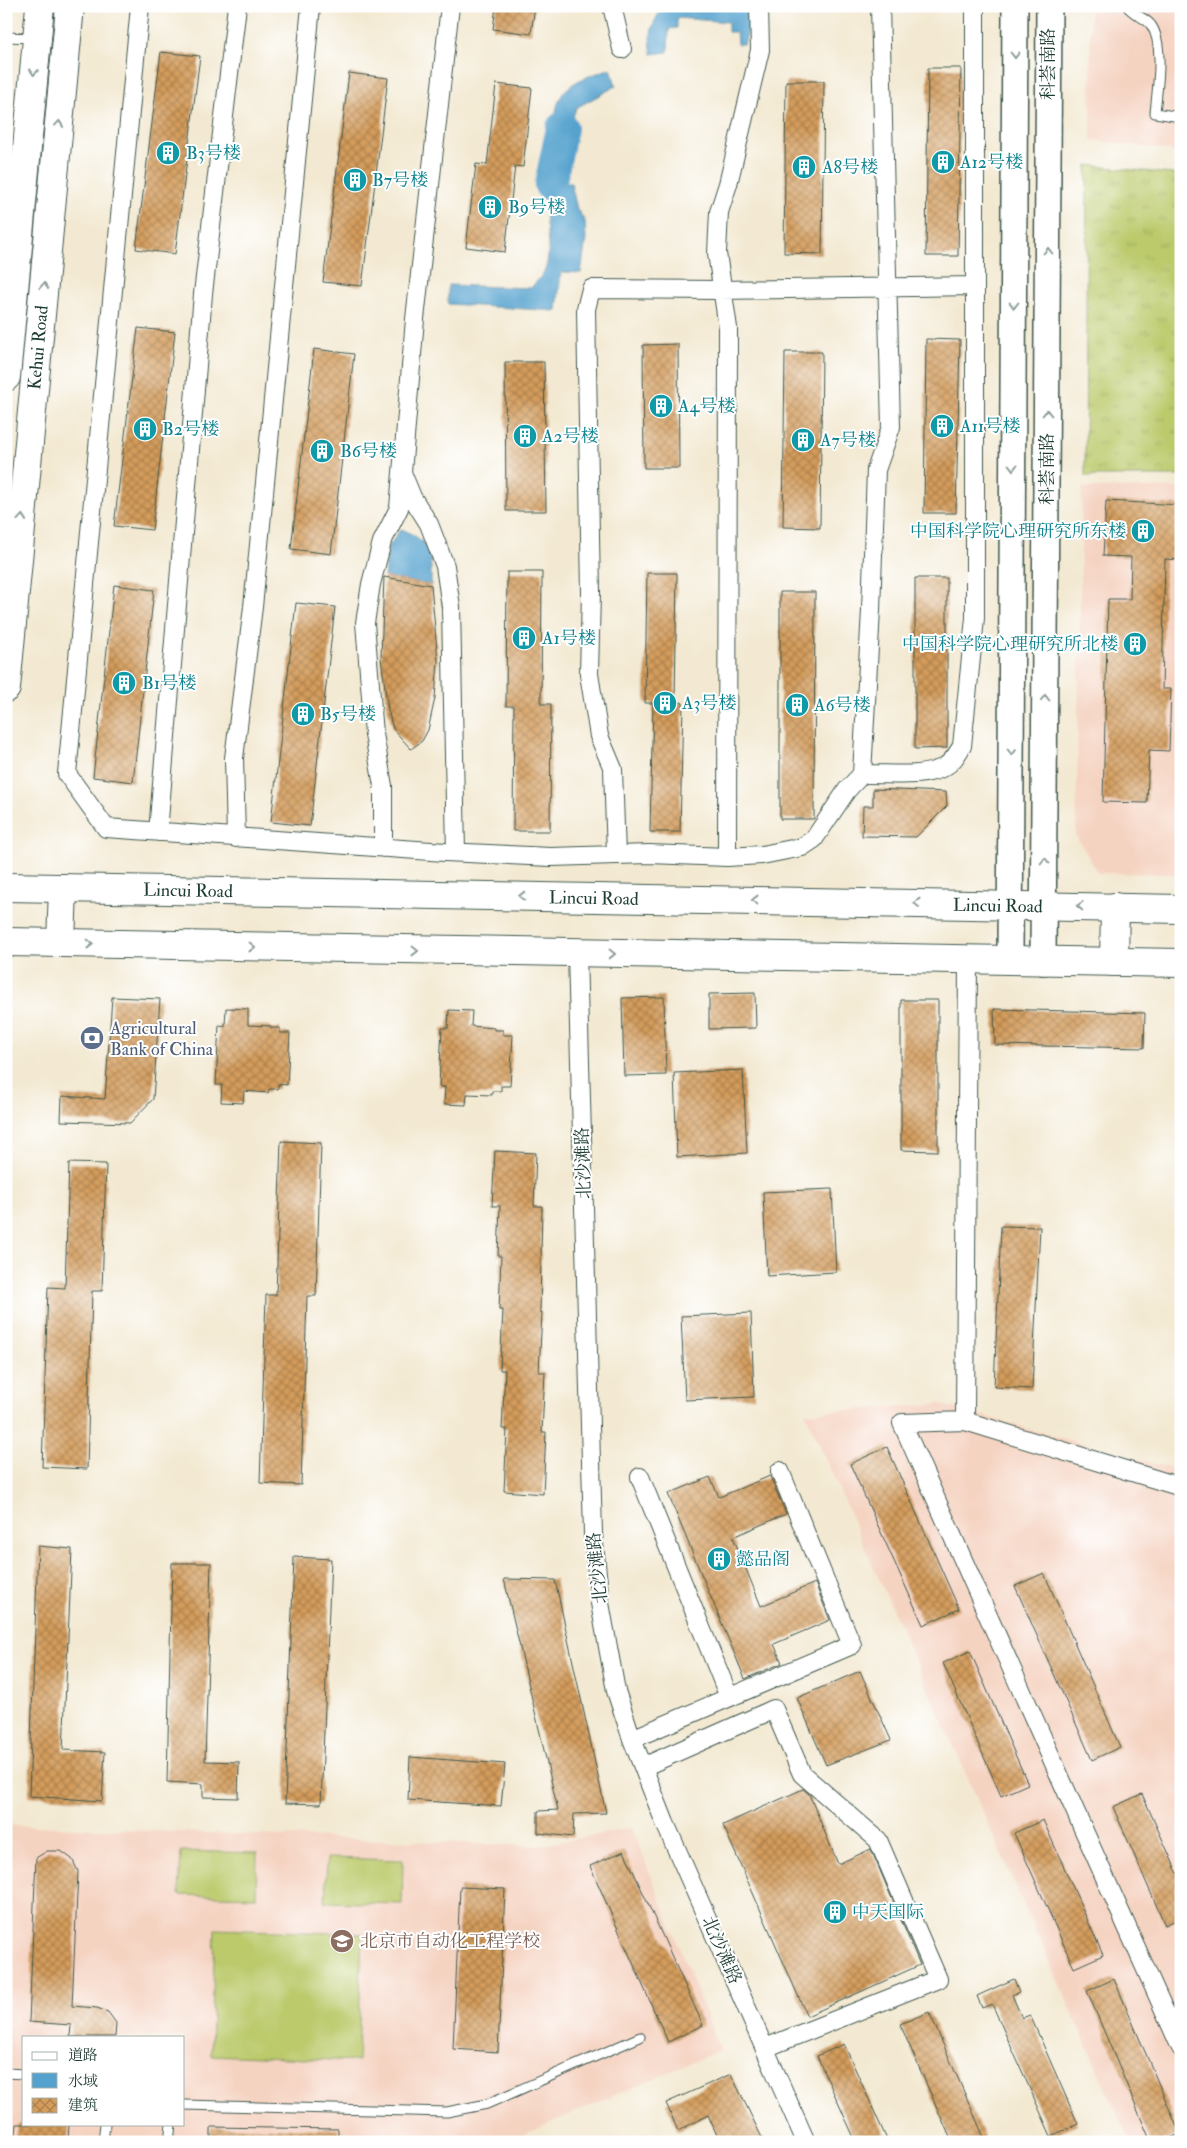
<svg xmlns="http://www.w3.org/2000/svg" width="1187" height="2148" font-family="'IM FELL Double Pica','Noto Serif SC',serif">
	<defs>
		<pattern id="grass-tufts" width="24" height="20" patternUnits="userSpaceOnUse" patternTransform="scale(1.25)"><rect width="24" height="20" fill="#bcca6c"/><path d="M3 7l-1-3M5 7V3M7 7l1-3M15 17l-1-3M17 17v-4M19 17l1-3" fill="none" stroke="#a1ae5e"/></pattern>
		<pattern id="building-cross-hatch" width="8" height="8" patternUnits="userSpaceOnUse" patternTransform="scale(1.25)"><rect width="8" height="8" fill="#d49c5b"/><path d="M0 0l8 8M0 8l8-8" fill="none" stroke="#ab804c"/></pattern>
	</defs>
	<rect width="100%" height="100%" fill="#fff"/>
	<filter id="ink" filterUnits="userSpaceOnUse"><feTurbulence type="fractalNoise" baseFrequency=".02" numOctaves="2"/><feDisplacementMap in="SourceGraphic" scale="10" xChannelSelector="R" yChannelSelector="G"/><feConvolveMatrix kernelMatrix="1 2 1 2 8 2 1 2 1" color-interpolation-filters="sRGB"/></filter>
	<filter id="wash" filterUnits="userSpaceOnUse"><feTurbulence type="fractalNoise" baseFrequency=".0096" numOctaves="4" result="noise"/><feDisplacementMap in="SourceGraphic" scale="20" xChannelSelector="R" yChannelSelector="G"/><feGaussianBlur stdDeviation="1.12" result="paint"/><feColorMatrix in="noise" values="0 0 0 0 0 0 0 0 0 0 0 0 0 0 0 0 0 1.4 0 .05"/><feComposite in="paint" operator="in"/></filter>
	<g filter="url(#wash)">
		<rect width="100%" height="100%" fill="#f3e9d2"/>
		<path fill="#f5d3c1" fill-rule="evenodd" d="M1090 6H1181V152L1091 140Z
			M1082 488H1181V874L1098 873 1076 836Z
			M940 1404 1181 1471V2142H1130L805 1413Z
			M6 1825 538 1846 632 1828 720 2050 506 2142H6ZM24 2037H184V2124H24Z"/>
		<path fill="url(#grass-tufts)" stroke="#6e8450" d="M1087 165 1181 175V476H1085Z"/>
		<path fill="#bcca6c" stroke="#6e8450" d="M181 1851 257 1853 256 1897 179 1895Z
			M327 1858 403 1860 402 1904 325 1902Z
			M215 1929 362 1934 358 2061 211 2055Z"/>
		<path fill="#55a2ce" stroke="#3a7081" d="M665 6H746V18L752 20 744 44H737L736 32H728V22L677 18V28L669 29 668 52 652 54C648 36 652 20 665 6Z
			M611 68 616 86 576 108 569 129 562 128 555 122C556 83 580 80 611 68Z
			M571 183 577 209 585 221 586 239 581 273 561 272 557 311 448 304V285L531 288C535 283 541 277 544 272 556 248 537 212 550 185Z
			M404 530C433 544 431 555 431 585L384 577 388 548 399 531Z"/>
		<g fill="none" stroke-linecap="round" stroke-linejoin="round">
			<path stroke="#55a2ce" stroke-width="32" d="M550 185 562 128"/>
		</g>
		<g id="blocks">
			<path fill="url(#building-cross-hatch)" d="M496 6H535L531 34 493 29Z
				M161 52 200 56 175 254 136 249Z
				M928 68H961L958 256H926Z
				M349 73 388 78 362 286 323 282Z
				M786 81H824L822 254 784 253Z
				M496 84 532 88 523 167 515 166 505 252 466 247 476 164 487 165Z
				M138 328 175 332 152 530 114 526Z
				M926 339 960 340 956 513H924Z
				M678 344 679 468H644L643 345Z
				M314 349 354 354 331 554 291 549Z
				M785 352H822L820 528 783 527Z
				M505 362H544L546 511H506Z
				M1106 501 1181 505V560L1165 559 1162 689H1171L1169 751 1149 750 1147 803 1103 802 1108 599H1130L1131 557 1103 556Z
				M507 572H542L541 704H551L550 831H513L514 706H506Z
				M647 573H677L675 701 683 703 680 832H650L653 703H645Z
				M384 577 431 585 438 661 435 698 428 730 422 741 411 749 393 729 388 710 381 658Z
				M915 578H947V748L915 749Z
				M114 585 154 590 133 782 93 777Z
				M780 592H815L814 819H780Z
				M296 603 335 607 310 826 271 822Z
				M873 789 946 792 947 806 916 837 862 836 863 806H873Z
				M755 993 756 1028 709 1029V994Z
				M112 997 160 999 153 1099 130 1123 61 1121 62 1096 105 1099Z
				M664 997 666 1075 624 1076 622 998Z
				M901 1000H938V1151L901 1150Z
				M226 1008 248 1009V1025L271 1026V1028H280V1033H290L287 1085 278 1084V1089H269L268 1093 244 1091 243 1103 221 1102 222 1085H216L218 1044 219 1025 225 1026Z
				M994 1009 1145 1013 1144 1048 995 1045Z
				M449 1010 472 1011 471 1026 494 1028V1030H503V1035H513L510 1086H501V1091H492V1095L467 1094 466 1105 444 1104 445 1087H439L441 1046 442 1028H448Z
				M743 1070 747 1153 677 1157 674 1073Z
				M281 1141 321 1143 316 1296H307L301 1485 260 1483 266 1295H276Z
				M495 1151 536 1153 534 1206H542L540 1312H542L539 1372H545L542 1432H546L543 1494 504 1491 507 1429H502L505 1370H500L503 1310H499L501 1256H498L500 1206H492Z
				M69 1163 106 1164 102 1291H92L87 1469 42 1467 48 1287 65 1288Z
				M832 1189 836 1272 767 1276 763 1192Z
				M1001 1226 1040 1227 1032 1389 994 1387Z
				M751 1313 754 1397 685 1400 681 1316Z
				M887 1447 959 1609 923 1625 850 1464Z
				M770 1476 786 1514 733 1537 761 1606 815 1583 830 1620 774 1644 782 1663 745 1679 668 1494 710 1477 719 1497Z
				M38 1546 72 1549 63 1750 105 1752 102 1801 29 1796Z
				M294 1557 331 1559 321 1804 285 1803Z
				M172 1563H211L205 1761 239 1762 238 1798 203 1797V1784L167 1782Z
				M1044 1573 1120 1747 1092 1760 1015 1586Z
				M504 1579 555 1580 606 1813 574 1814 573 1837 538 1833V1811L558 1810Z
				M970 1651 1028 1784 1001 1796 943 1663Z
				M860 1671 891 1740 826 1765 797 1698Z
				M410 1757 505 1764 501 1806 408 1800Z
				M803 1789 809 1794 838 1864 871 1849 920 1965 807 2016 723 1825Z
				M1142 1794 1181 1881V1918L1165 1925 1113 1807Z
				M1043 1820 1103 1955 1074 1968 1014 1833Z
				M47 1851H61L72 1859 78 1871 72 2006 97 2008 108 2012 116 2023 115 2037H70L71 2025 29 2022 36 1858Z
				M624 1851 703 2025 668 2042 590 1866Z
				M460 1887 505 1889 498 2052 453 2049Z
				M1014 1979 1019 1992 1012 1995 1022 2018 1030 2015 1078 2124 1051 2136 992 2004 982 2008 977 1996Z
				M1114 1979 1180 2134 1161 2142H1151L1087 1991Z
				M929 2012 986 2142H952L900 2024Z
				M844 2044 888 2142H856L817 2056Z
				M731 2074 764 2142H720L708 2115 678 2131 666 2103Z
				M17 2124H69L68 2142H15Z
				M211 2127 338 2129V2142H211Z"/>
		</g>
	</g>
	<g filter="url(#ink)">
		<use href="#blocks" fill-opacity="0" stroke="#3f574c" stroke-width="1"/>
		<g fill="none" stroke-linecap="round" stroke-linejoin="round">
			<g stroke="#3f574c" stroke-width="11">
				<path id="lane" d="M1127 6C1133 15 1145 17 1151 25 1165 45 1157 89 1155 113L1181 117
					M6 37 33 38
					M6 2073 24 2074
					M184 2105 447 2112 487 2104 640 2037
					M103 2142 105 2124
					M169 2142 171 2124"/>
			</g>
			<g stroke="#3f574c" stroke-width="20">
				<path id="street" d="M140 6 67 774 106 828 445 852 551 857 649 854 727 857 762 855 802 847 814 839 847 790 862 774C887 773 921 779 944 767 953 762 957 754 962 746L975 618V6
					M612 6 622 49
					M403 475 412 497 429 524 445 566 451 607 456 852
					M862 774 871 610 876 470 891 427 880 6
					M158 832 203 294 237 6
					M236 838 234 758 253 607 311 6
					M383 848V786L374 734 365 623 371 584 382 542 399 508 415 319 450 6
					M616 855 613 769 599 736 589 674 591 593 586 309 591 289 720 290 975 286
					M727 857 728 328 717 253 719 212 728 184 760 50 759 6
					M577 954 593 1534 600 1603 616 1691 632 1739 665 1823 806 2142
					M965 1421 968 960
					M640 1477 729 1697
					M1181 1487 965 1421 902 1423 1181 2048
					M632 1739 852 1645 780 1471
					M643 1767 774 1709 802 1774 878 1840 938 1979 765 2048"/>
			</g>
			<g stroke="#3f574c" stroke-width="28">
				<path id="secondary" d="M1010 961 1015 6
					M1043 962 1049 6"/>
			</g>
			<g stroke="#3f574c" stroke-width="30">
				<g id="primary">
					<path d="M6 377 40 6"/>
					<path id="s1" d="M6 688 70 6"/>
					<path id="s2" d="M6 887 1181 909"/>
					<path d="M6 942 1181 963"/>
					<path d="M61 943 63 888"/>
					<path d="M1114 962 1115 907"/>
				</g>
			</g>
			<use href="#lane" stroke="#fff" stroke-width="9"/>
			<use href="#street" stroke="#fff" stroke-width="18"/>
			<use href="#secondary" stroke="#fff" stroke-width="25"/>
			<use href="#primary" stroke="#fff" stroke-width="28"/>
		</g>
		<defs><path id="oneway-chevron" d="M-2-3.5L2.5 0L-2 3.5" fill="none" stroke-width="1.6" stroke-linecap="round" stroke-linejoin="round" transform="scale(1.25)"/></defs>
		<g stroke="#8f9e9a">
			<use href="#oneway-chevron" transform="translate(1015 55) rotate(90)"/>
			<use href="#oneway-chevron" transform="translate(34 72) rotate(95)"/>
			<use href="#oneway-chevron" transform="translate(59 124) rotate(-85)"/>
			<use href="#oneway-chevron" transform="translate(1048 251) rotate(-90)"/>
			<use href="#oneway-chevron" transform="translate(44 286) rotate(-85)"/>
			<use href="#oneway-chevron" transform="translate(1014 305) rotate(90)"/>
			<use href="#oneway-chevron" transform="translate(1047 413) rotate(-90)"/>
			<use href="#oneway-chevron" transform="translate(1013 467) rotate(90)"/>
			<use href="#oneway-chevron" transform="translate(22 518) rotate(-85)"/>
			<use href="#oneway-chevron" transform="translate(1045 698) rotate(-90)"/>
			<use href="#oneway-chevron" transform="translate(1012 752) rotate(90)"/>
			<use href="#oneway-chevron" transform="translate(1045 861) rotate(-90)"/>
			<use href="#oneway-chevron" transform="translate(522 896) rotate(-179)"/>
			<use href="#oneway-chevron" transform="translate(755 900) rotate(-179)"/>
			<use href="#oneway-chevron" transform="translate(917 903) rotate(-179)"/>
			<use href="#oneway-chevron" transform="translate(1080 906) rotate(-178)"/>
			<use href="#oneway-chevron" transform="translate(90 944) rotate(1)"/>
			<use href="#oneway-chevron" transform="translate(252 947) rotate(1)"/>
			<use href="#oneway-chevron" transform="translate(415 951) rotate(1)"/>
			<use href="#oneway-chevron" transform="translate(612 954) rotate(1)"/>
		</g>
	</g>
	<defs>
		<g id="building-disc" transform="scale(1.25)"><circle r="9.5" fill="#0f9aa8" stroke="#fff"/><path d="M-4-6H4V6H1V3H-1V6H-4ZM-2.5-4.3h1.7v1.8h-1.7ZM.8-4.3h1.7v1.8H.8ZM-2.5-1h1.7V.8h-1.7ZM.8-1h1.7V.8H.8Z" fill="#fff"/></g>
		<g id="bank-disc" transform="scale(1.25)"><circle r="9.5" fill="#5c6f8a" stroke="#fff"/><path d="M-6-4H6V4H-6ZM0-2.3a2.3 2.3 0 1 0 0 4.6a2.3 2.3 0 1 0 0-4.6Z" fill="#fff"/></g>
		<g id="school-disc" transform="scale(1.25)"><circle r="9.5" fill="#8d6e63" stroke="#fff"/><path d="M0-5L7-2L0 1L-7-2ZM-4 1L0 2.5L4 1V4Q0 6-4 4Z" fill="#fff"/></g>
	</defs>
	<g fill-rule="evenodd">
		<use href="#building-disc" x="168" y="153"/>
		<use href="#building-disc" x="943" y="162"/>
		<use href="#building-disc" x="804" y="167"/>
		<use href="#building-disc" x="355" y="180"/>
		<use href="#building-disc" x="490" y="207"/>
		<use href="#building-disc" x="661" y="406"/>
		<use href="#building-disc" x="942" y="426"/>
		<use href="#building-disc" x="145" y="429"/>
		<use href="#building-disc" x="525" y="436"/>
		<use href="#building-disc" x="803" y="440"/>
		<use href="#building-disc" x="322" y="451"/>
		<use href="#building-disc" x="1143" y="531"/>
		<use href="#building-disc" x="524" y="638"/>
		<use href="#building-disc" x="1135" y="644"/>
		<use href="#building-disc" x="124" y="683"/>
		<use href="#building-disc" x="665" y="703"/>
		<use href="#building-disc" x="797" y="705"/>
		<use href="#building-disc" x="303" y="714"/>
		<use href="#bank-disc" x="92" y="1038"/>
		<use href="#building-disc" x="719" y="1559"/>
		<use href="#building-disc" x="835" y="1912"/>
		<use href="#school-disc" x="342" y="1941"/>
	</g>
	<g text-anchor="middle" stroke-width="4" stroke-linejoin="round" paint-order="stroke">
		<g font-size="18" fill="#1f3d34" stroke="#fff">
			<text transform="translate(1048 64) rotate(-90)" y="6">科荟南路</text>
			<text dy="6" stroke="none"><textPath href="#s1" startOffset="342">Kehui Road</textPath></text>
			<text transform="translate(1047 469) rotate(-90)" y="6">科荟南路</text>
			<text dy="6" stroke="none"><textPath href="#s2" startOffset="182">Lincui Road</textPath></text>
			<text dy="6" stroke="none"><textPath href="#s2" startOffset="588">Lincui Road</textPath></text>
			<text dy="6" stroke="none"><textPath href="#s2" startOffset="992">Lincui Road</textPath></text>
			<text transform="translate(583 1163) rotate(-92)" y="6">北沙滩路</text>
			<text transform="translate(597 1568) rotate(-96)" y="6">北沙滩路</text>
			<text transform="translate(722 1950) rotate(66)" y="6">北沙滩路</text>
		</g>
		<g font-size="18" fill="#0d838f" stroke="#fff" text-anchor="start">
			<text x="186" y="159">B3号楼</text>
			<text x="960" y="168">A12号楼</text>
			<text x="822" y="173">A8号楼</text>
			<text x="372" y="186">B7号楼</text>
			<text x="508" y="213">B9号楼</text>
			<text x="678" y="412">A4号楼</text>
			<text x="960" y="432">A11号楼</text>
			<text x="162" y="435">B2号楼</text>
			<text x="542" y="442">A2号楼</text>
			<text x="820" y="446">A7号楼</text>
			<text x="340" y="457">B6号楼</text>
			<text x="1126" y="537" text-anchor="end">中国科学院心理研究所东楼</text>
			<text x="542" y="644">A1号楼</text>
			<text x="1118" y="650" text-anchor="end">中国科学院心理研究所北楼</text>
			<text x="142" y="689">B1号楼</text>
			<text x="682" y="709">A3号楼</text>
			<text x="814" y="711">A6号楼</text>
			<text x="320" y="720">B5号楼</text>
			<text x="736" y="1565">懿品阁</text>
			<text x="852" y="1918">中天国际</text>
		</g>
		<g font-size="18" fill="#4e5e75" stroke="#fff" text-anchor="start">
			<text x="110" y="1034">Agricultural<tspan x="110" dy="21">Bank of China</tspan></text>
		</g>
		<g font-size="18" fill="#785e54" stroke="#fff" text-anchor="start">
			<text x="360" y="1947">北京市自动化工程学校</text>
		</g>
	</g>
	<rect width="1187" height="2148" fill="none" stroke="#fff" stroke-width="25"/>
	<rect x="22" y="2036" width="162" height="90" fill="#ffffff" stroke="#a5b1ae"/>
	<rect x="32" y="2052" width="25" height="8" fill="#ffffff" stroke="#a5b1ae"/>
	<text x="68" y="2060" font-size="15" fill="#1f3d34">道路</text>
	<rect x="32" y="2073" width="25" height="15" fill="#55a2ce" stroke="#a5b1ae"/>
	<text x="68" y="2086" font-size="15" fill="#1f3d34">水域</text>
	<rect x="32" y="2098" width="25" height="15" fill="url(#building-cross-hatch)" stroke="#a5b1ae"/>
	<text x="68" y="2110" font-size="15" fill="#1f3d34">建筑</text>
</svg>
